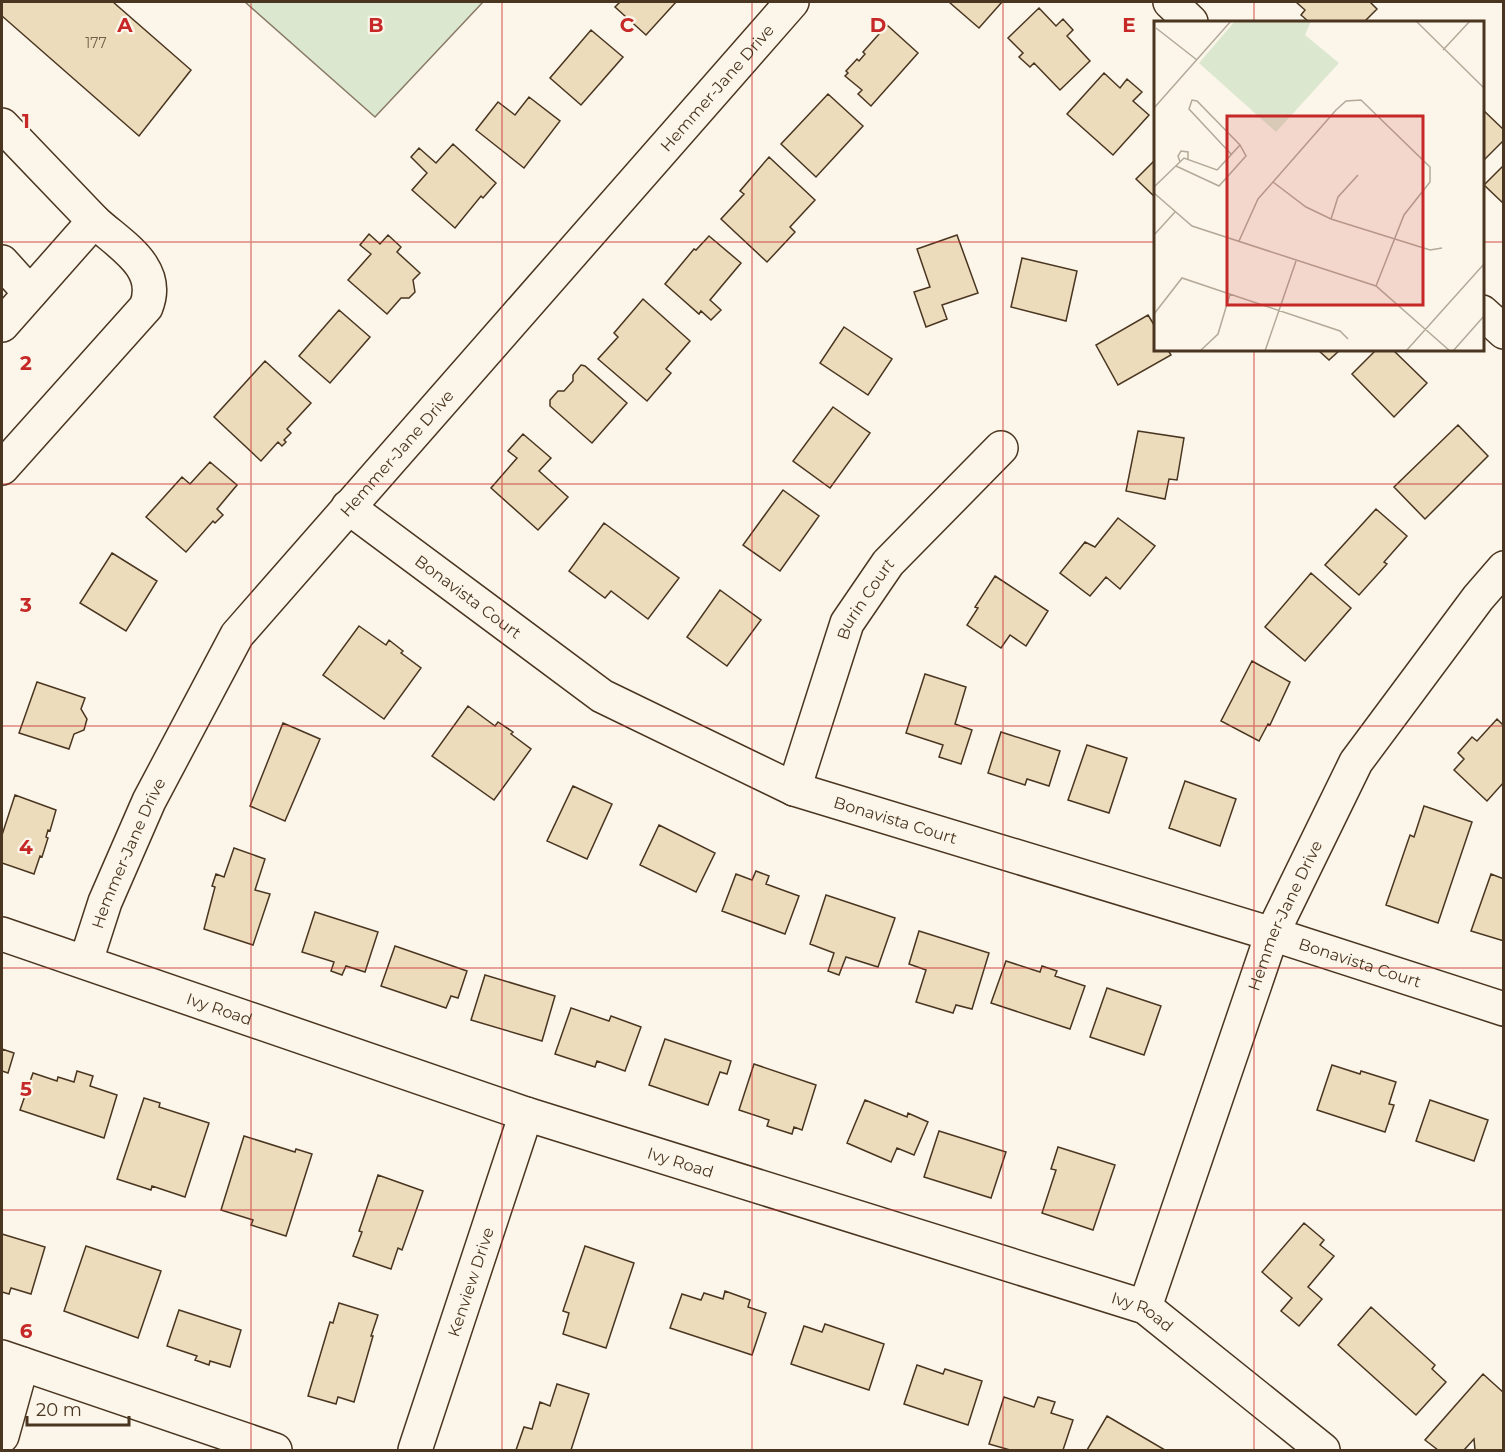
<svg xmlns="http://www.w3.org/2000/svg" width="1505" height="1452" font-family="Montserrat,sans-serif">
	<rect width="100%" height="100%" fill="#fbf6e9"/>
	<path fill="#dce7d0" stroke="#887966" stroke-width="1.5" d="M245 2H483L375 117Z"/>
	<path fill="#ecdcbc" stroke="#4a3520" stroke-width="1.5" d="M2 2H113L191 70 139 136 2 16Z
		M620 2H676L646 35 615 7Z
		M949 2H1002L979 28Z
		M1296 2H1370L1377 9 1364 22H1309L1301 15 1305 10Z
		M1039 8 1056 26 1063 19 1073 30 1067 36 1090 61 1060 90 1034 63 1030 67 1019 57 1023 53 1008 38Z
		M887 25 918 53 871 106 858 94 862 90 845 76 848 73 846 71 857 59 859 61 865 54 863 52Z
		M591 30 623 57 581 105 550 78Z
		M1104 73 1120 88 1127 79 1142 92 1133 101 1149 115 1113 155 1067 114Z
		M828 94 863 126 816 177 781 144Z
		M529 97 560 121 524 168 476 130 498 102 515 115Z
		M1482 109 1504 130V140L1482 162Z
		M453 144 496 183 483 198 481 196 455 228 412 190 427 173 411 157 419 148 436 163Z
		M769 157 815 200 790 227 795 232 767 262 721 219 744 194 740 191Z
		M1156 159V198L1136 179Z
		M1504 165V204L1484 185Z
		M369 234 380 244 388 235 401 247 397 252 420 273 413 280 415 292 409 298H401L387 314 348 280 371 254 360 245Z
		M957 235 978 293 942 305 947 319 926 327 914 292 930 287 917 249Z
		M709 236 741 263 710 300 721 310 711 320 701 311 699 314 665 284 694 249 696 250Z
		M1022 258 1077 271 1066 321 1011 307Z
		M643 299 690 341 666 369 671 373 647 401 598 359 618 337 614 333Z
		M339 310 370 337 330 383 299 356Z
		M1148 315 1156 328V350H1168L1171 355 1118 385 1096 345Z
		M844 327 892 359 868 395 820 363Z
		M1318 350H1340L1329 360Z
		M1376 350H1393L1427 383 1394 417 1352 374Z
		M265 361 311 403 287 429 291 433 284 440 286 442 282 446 278 442 261 461 214 417Z
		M581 365 585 366 627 403 592 443 550 406V400L558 391H564L573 381V375Z
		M833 407 870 433 830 488 793 461Z
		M1458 425 1488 456 1425 519 1394 487Z
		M1138 431 1184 438 1177 480 1169 479 1165 499 1126 491Z
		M523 434 551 458 539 471 568 497 538 530 491 488 517 458 508 451Z
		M210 462 237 485 217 509 223 515 215 523 213 521 186 552 146 517 182 477 190 484Z
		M783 490 819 516 780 571 743 545Z
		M1376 509 1407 536 1384 562 1387 564 1359 595 1325 565Z
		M1118 518 1155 546 1120 589 1106 577 1090 596 1060 573 1085 542 1095 547Z
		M604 523 679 578 648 619 611 591 605 598 569 571Z
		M112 553 157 581 126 631 80 603Z
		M1311 573 1351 608 1305 661 1265 627Z
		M995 576 1048 611 1026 646 1010 635 1001 648 967 625 978 608 975 607Z
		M720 590 761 620 727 666 687 637Z
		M359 626 386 645 389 640 403 651 401 653 421 668 384 719 323 675Z
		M1252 661 1290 682 1270 725 1268 724 1259 741 1221 721Z
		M925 674 966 687 955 724 972 730 961 764 939 757 943 745 906 733Z
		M37 682 85 698 81 709 87 719 84 730 74 734 69 749 19 733Z
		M468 706 495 726 498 722 513 732 511 734 531 749 494 800 432 756Z
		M1497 719 1504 726V782L1487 801 1454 770 1464 759 1458 753 1472 737 1477 741Z
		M283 723 320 739 285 821 250 806Z
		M1001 732 1060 751 1049 786 1027 779 1025 785 988 773Z
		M1087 745 1127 758 1109 813 1068 800Z
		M1185 781 1236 799 1220 846 1169 828Z
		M573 786 612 804 587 859 547 841Z
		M15 795 56 810 50 831 48 830 46 837 48 838 42 857 40 856 34 874 2 863V835Z
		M1424 806 1472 822 1438 923 1386 905 1410 835 1414 837Z
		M659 825 715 853 696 892 640 865Z
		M234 848 265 859 255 890 270 894 253 945 204 929 215 887 212 886 216 874 224 877Z
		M756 871 769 876 766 884 799 896 785 934 722 911 736 874 752 880Z
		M1491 874 1504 879V941L1471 931Z
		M826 895 895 918 878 967 846 957 839 975 828 971 834 953 810 944Z
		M315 912 378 932 365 972 346 966 342 975 331 971 334 962 302 952Z
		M919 931 989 953 972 1009 956 1005 953 1013 916 1002 926 970 909 964Z
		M395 946 467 971 458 998 451 996 446 1008 381 986Z
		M1006 961 1040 972 1042 966 1057 971 1055 976 1085 986 1070 1029 991 1003Z
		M485 975 555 996 542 1041 471 1020Z
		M1107 988 1161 1006 1144 1055 1090 1037Z
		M571 1008 609 1021 611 1016 641 1027 625 1071 597 1061 595 1067 555 1054Z
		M665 1039 731 1061 727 1074 720 1072 708 1105 649 1085Z
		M2 1049 14 1053 8 1073 2 1071Z
		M754 1064 816 1085 802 1130 794 1127 792 1134 767 1126 769 1120 739 1110Z
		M1332 1065 1360 1074 1361 1071 1396 1082 1389 1104 1394 1105 1385 1132 1317 1110Z
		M77 1071 93 1076 90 1086 117 1095 104 1138 20 1110 33 1073 57 1081 58 1077 74 1082Z
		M144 1098 160 1103 159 1107 209 1123 185 1197 152 1186 151 1190 117 1179Z
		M865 1100 907 1117 908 1113 928 1122 914 1155 897 1148 891 1162 847 1143Z
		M1430 1100 1488 1120 1474 1161 1416 1141Z
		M939 1131 1006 1152 991 1198 924 1177Z
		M244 1136 295 1152 296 1149 312 1154 286 1236 251 1225 253 1220 221 1210Z
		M1058 1147 1115 1165 1093 1230 1042 1213 1056 1170 1051 1169Z
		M378 1175 423 1191 402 1250 398 1248 391 1269 353 1256 362 1232 359 1231Z
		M1304 1223 1324 1240 1320 1245 1334 1256 1308 1287 1322 1299 1299 1326 1281 1311 1292 1298 1262 1272Z
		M2 1234 45 1247 31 1294 11 1288 9 1294 2 1292Z
		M86 1246 161 1271 138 1338 64 1311Z
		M585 1246 634 1263 606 1348 563 1334 569 1313 563 1311Z
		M725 1291 750 1300 748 1307 766 1313 752 1355 670 1328 682 1294 701 1300 704 1293 723 1299Z
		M339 1303 378 1315 371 1336H373L354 1402 338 1397 336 1404 308 1396 330 1322 333 1323Z
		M1371 1307 1435 1365 1432 1369 1446 1382 1416 1415 1338 1345Z
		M179 1310 241 1330 230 1367 210 1361 209 1365 195 1360 197 1356 167 1346Z
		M825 1324 884 1344 869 1390 791 1364 804 1326 822 1332Z
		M917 1365 943 1374 945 1369 982 1381 968 1425 904 1404Z
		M1483 1374 1504 1393V1450H1475L1474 1439 1464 1450H1438L1425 1440Z
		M557 1384 589 1394 571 1450H516L524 1427 532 1429 540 1402 550 1406Z
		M1004 1397 1034 1407 1038 1397 1055 1402 1051 1413 1073 1420 1063 1450H1010L989 1444Z
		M1107 1416 1165 1450H1087Z"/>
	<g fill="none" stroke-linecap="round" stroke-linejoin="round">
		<g stroke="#4a3520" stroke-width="36">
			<g id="minor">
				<path d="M1170 2 1191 22"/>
				<path d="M2 125 94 221 2 325"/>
				<path d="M2 262 30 293"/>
				<path d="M1482 312 1504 332"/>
				<path d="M2 468 146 307C162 267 120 245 94 221"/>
				<path id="s1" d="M348 507 602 696 794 789 1272 934 1504 1009"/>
				<path id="s2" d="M794 789 847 623 888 563 1001 448"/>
				<path id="s3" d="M2 934 526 1114 1145 1307 1323 1450"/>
				<path id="s4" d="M86 961 105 902 149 801 237 635 792 2"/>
				<path id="s5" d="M1145 1307 1272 934 1356 762 1478 598 1504 568"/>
				<path d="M2 1357 275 1450"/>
				<path d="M2 1436 22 1364"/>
				<path id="s6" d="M415 1450 526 1114"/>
			</g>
		</g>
		<use href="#minor" stroke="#fbf6e9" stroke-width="33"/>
	</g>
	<path fill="none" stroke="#c62828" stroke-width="1.5" stroke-opacity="0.55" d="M251 2V1450M502 2V1450M752 2V1450M1003 2V1450M1254 2V22M2 242H1156M1482 242H1504M1254 350V1450M2 484H1504M2 726H1504M2 968H1504M2 1210H1504"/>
	<g text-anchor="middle" stroke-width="4.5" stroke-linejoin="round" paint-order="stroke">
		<g font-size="14" fill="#725f47">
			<text x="96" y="48">177</text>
		</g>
		<g font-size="16" fill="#4a3520" stroke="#fbf6e9">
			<text dy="6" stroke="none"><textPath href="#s4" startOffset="1088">Hemmer-Jane Drive</textPath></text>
			<text dy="6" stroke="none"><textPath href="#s4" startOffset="602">Hemmer-Jane Drive</textPath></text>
			<text dy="6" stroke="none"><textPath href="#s1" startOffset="150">Bonavista Court</textPath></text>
			<text dy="6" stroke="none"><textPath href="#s2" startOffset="204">Burin Court</textPath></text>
			<text dy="6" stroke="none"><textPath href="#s1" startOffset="636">Bonavista Court</textPath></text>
			<text dy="6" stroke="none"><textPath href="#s4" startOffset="116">Hemmer-Jane Drive</textPath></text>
			<text dy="6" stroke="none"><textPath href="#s5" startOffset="416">Hemmer-Jane Drive</textPath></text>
			<text dy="6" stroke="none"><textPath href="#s1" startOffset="1122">Bonavista Court</textPath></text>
			<text dy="6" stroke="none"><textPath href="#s3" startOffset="230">Ivy Road</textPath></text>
			<text dy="6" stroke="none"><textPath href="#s3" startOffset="716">Ivy Road</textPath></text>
			<text dy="6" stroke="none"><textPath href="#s6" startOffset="177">Kenview Drive</textPath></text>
			<text dy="6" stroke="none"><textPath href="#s3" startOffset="1202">Ivy Road</textPath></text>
		</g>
	</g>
	<g transform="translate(1154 21)">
		<rect width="330" height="330" fill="#fbf6e9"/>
		<path d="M81 0H157L151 14 185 42 122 111 45 42Z" fill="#dce7d0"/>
		<path fill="none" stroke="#b4a999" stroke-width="1.5" d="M262 0 330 67M2 7 43 39M289 29 316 0M0 87 77 0M26 141 24 135 27 130 34 131V138M22 145 65 165 92 135 86 124M119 161 152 186 177 198 276 229 288 227M0 166 30 137 63 149 64 148 86 124 43 80 38 79 35 88 77 133M0 172 38 205 222 265 296 330M177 198 184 176 204 154M0 214 21 191M85 220 104 178 119 161 182 89 192 80 207 79 276 146V161L250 194 222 265M0 293 28 257 186 310 194 318M46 330 64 313 76 273M111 330 142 240M252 330 330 243M299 330 330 295"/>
		<path fill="#c62828" fill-opacity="0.15" stroke="#c62828" stroke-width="3" d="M73 95H269V284H73Z"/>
		<rect width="330" height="330" fill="none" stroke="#4a3520" stroke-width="3"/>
	</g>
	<g font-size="20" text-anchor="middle" font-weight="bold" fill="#c62828" stroke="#fbf6e9" stroke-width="4.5" stroke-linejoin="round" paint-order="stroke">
		<text x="125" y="32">A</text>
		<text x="376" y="32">B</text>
		<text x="627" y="32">C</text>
		<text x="878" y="32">D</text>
		<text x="1129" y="32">E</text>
		<text x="26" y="128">1</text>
		<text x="26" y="370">2</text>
		<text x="26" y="612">3</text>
		<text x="26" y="854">4</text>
		<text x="26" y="1096">5</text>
		<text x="26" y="1338">6</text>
	</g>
	<rect width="1505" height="1452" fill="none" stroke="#4a3520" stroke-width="6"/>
	<path d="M27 1416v9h102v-9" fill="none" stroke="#4a3520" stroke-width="3"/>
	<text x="36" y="1416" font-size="18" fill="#4a3520" stroke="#fbf6e9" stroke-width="4.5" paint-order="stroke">20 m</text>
</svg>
